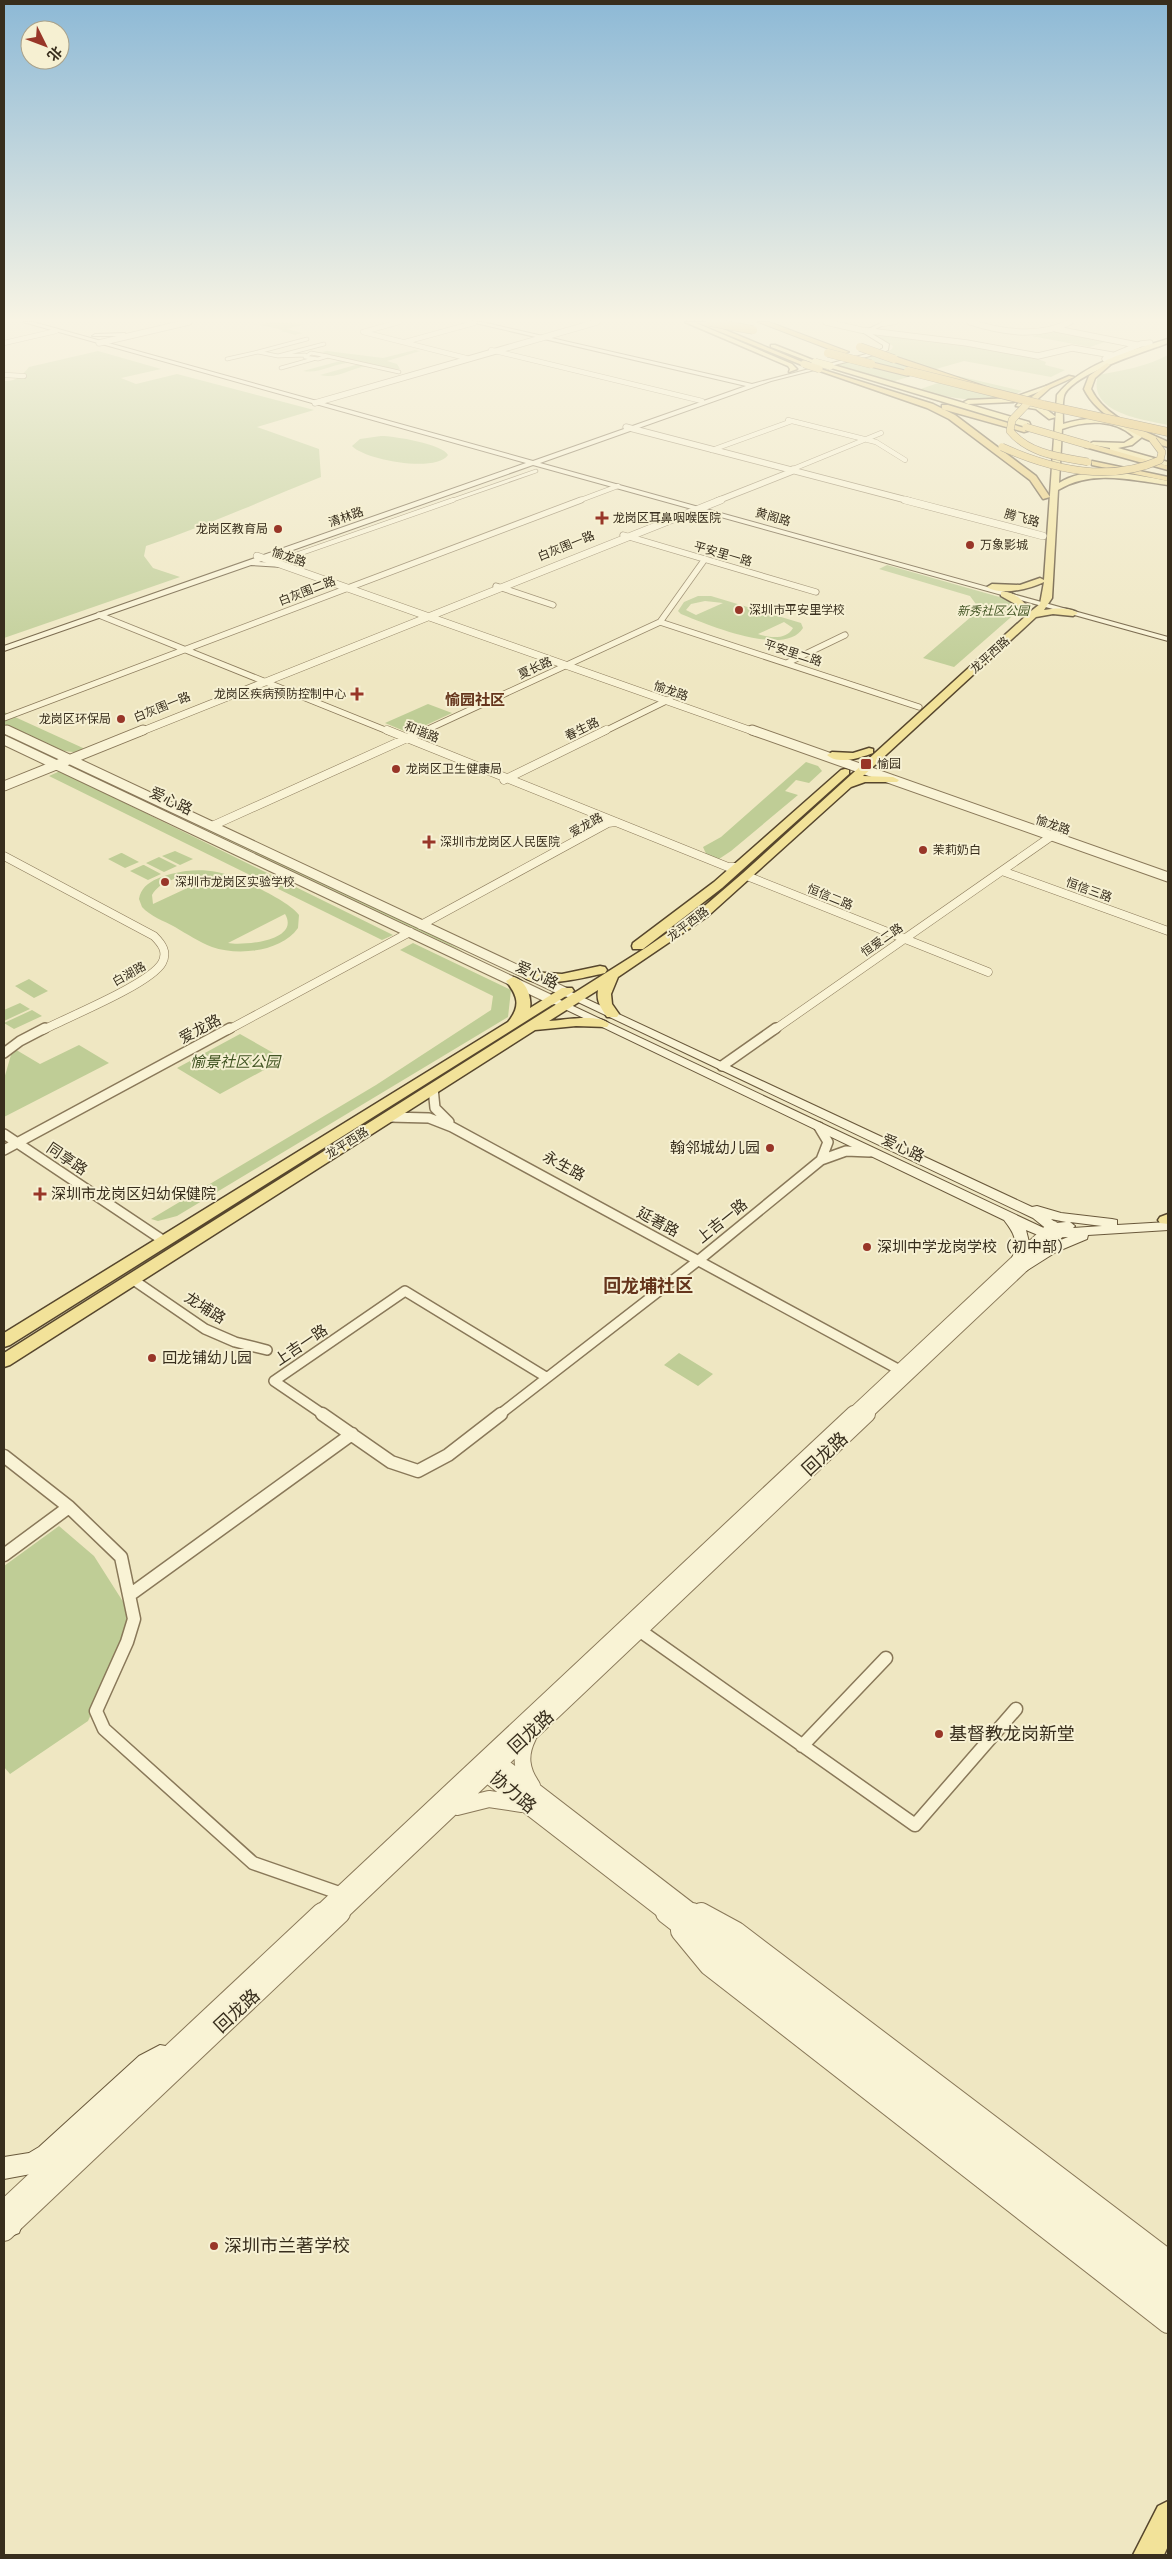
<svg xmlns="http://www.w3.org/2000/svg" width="1172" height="2559" font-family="Georgia,'Noto Sans SC',serif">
	<rect width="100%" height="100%" fill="#efe7c2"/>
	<path fill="#bfcd96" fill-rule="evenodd" d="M271 322 305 324 287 329 302 333 295 335 281 331 283 330 260 325Z
		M1043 331C1057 330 1095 334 1105 342L1090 347 1031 336 1037 335Z
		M869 333 923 338 1029 356 1046 362 1045 365 1065 370 1051 377 964 361 891 382 837 365 885 353 892 349 893 346Z
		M415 350 420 351 387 361 397 364 400 369C390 369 381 367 372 366 354 365 339 380 320 375L359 364C340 358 322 375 303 371L344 360 322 352 327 351 383 358Z
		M98 351 161 369 121 378 136 384 177 374 314 410 257 427 319 449 321 477C263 500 206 526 146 546L144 556 153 568 180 577 4 638V381C15 382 22 376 29 367Z
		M1168 355V425C1142 419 1087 413 1098 375 1123 370 1146 367 1168 355Z
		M958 376 1022 391C990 407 951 398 918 390Z
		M381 436C394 436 443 444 448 455 436 473 365 460 352 446L360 439Z
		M887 565 1010 600 1018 611 954 667 923 658 972 616 978 607 970 596 879 569Z
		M698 596H711L801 623 803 628C785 658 706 624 681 614L678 611 684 602ZM705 601 723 603 696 615 686 610 691 604ZM784 622 793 628C787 640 769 638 758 634Z
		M428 704 452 713 409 733 385 723Z
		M4 712 83 748V752C54 754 29 737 4 725Z
		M806 762 818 766 822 771 809 783 796 780 785 791 798 795 731 851 719 859 707 856 703 847 721 837Z
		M78 767 434 935 464 952 76 768Z
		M60 771 393 935 382 940 49 776Z
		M175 851 193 859 180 865 162 856Z
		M121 853H122L139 862 125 868 108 859Z
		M159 857 177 866 164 872 146 863Z
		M143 865H144L161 874 148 880 130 871Z
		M186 871C196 870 207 870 217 872 234 875 290 901 299 915L298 928C281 952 238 956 212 947 199 942 187 934 175 927 164 921 150 916 142 907L139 899C142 879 169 874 186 871ZM193 876 211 877 153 904 152 895C160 881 178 877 193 876ZM285 914C301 941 242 946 228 943Z
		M413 943 511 990 508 1017 177 1216 158 1221 151 1219 376 1085 491 1010 493 996 400 950Z
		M29 979 48 991 34 998 15 986Z
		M20 1003 30 1009 4 1021V1010Z
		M32 1010 42 1016 14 1029 4 1023Z
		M240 1034 284 1059 220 1094 177 1068Z
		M79 1045 109 1063 4 1117V1079L13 1048 40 1064Z
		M679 1353 713 1374 698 1386 664 1365Z
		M59 1526 94 1556 134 1619 88 1721 10 1774 4 1767V1566Z"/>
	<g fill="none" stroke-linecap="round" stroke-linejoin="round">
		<g stroke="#897859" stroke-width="4.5">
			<path id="pedestrian-far1" d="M311 353 328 356 318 359 305 357Z
				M305 355 278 356 324 344
				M278 356 258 352 307 339
				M327 356 399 372
				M227 359 258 352
				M281 368 313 359
				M450 501 536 471"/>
		</g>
		<g stroke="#897859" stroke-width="5.5">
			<path id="pedestrian" d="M287 558 453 500"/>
		</g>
		<g stroke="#897859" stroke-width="5.5">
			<path id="minor-far4" d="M399 322 363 332 466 358
				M883 324 895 322
				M405 342 474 323
				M4 343 56 331
				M491 350 702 401
				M4 375 24 376
				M788 420 876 442 905 460
				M712 450 792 421
				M793 469 881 433
				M578 501 618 486"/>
		</g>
		<g stroke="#897859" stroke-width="7">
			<path id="minor-far3" d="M623 535 816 592
				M496 586 553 605
				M99 615 390 732
				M660 622 919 707
				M787 663 845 635
				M4 718 581 500
				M422 732 660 622 705 559
				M603 732 670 699"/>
		</g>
		<g stroke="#897859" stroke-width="9">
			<path id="minor-far2" d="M387 730 728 867H738
				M504 780 606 730
				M212 826 425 730
				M4 856 154 936C162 944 168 952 162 963 150 984 68 1017 43 1030
				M1002 871 1168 931
				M747 876 988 972
				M421 925 608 823 616 822
				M228 1030 410 932
				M774 1030 1056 833"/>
		</g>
		<g stroke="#897859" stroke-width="12">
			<path id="minor-far1" d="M4 1053 20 1041 45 1028
				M722 1066 776 1028
				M433 1088 435 1108 449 1122
				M389 1117 429 1118 452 1127 907 1374
				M819 1127 828 1142 821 1160
				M4 1134 164 1241
				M4 1150 230 1028
				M132 1279 205 1329 235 1342 267 1350
				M324 1415 274 1381 405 1291 546 1377
				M499 1415 699 1260 821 1160 846 1151 870 1152"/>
		</g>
		<g stroke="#897859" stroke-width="15">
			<path id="minor" d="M322 1414 391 1462 418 1471 448 1455 501 1414
				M4 1456 69 1507 121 1557 134 1619 127 1642 96 1711 104 1729 253 1863 342 1894
				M4 1555 69 1507
				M131 1594 352 1434
				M639 1630 915 1825 1016 1709
				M802 1746 886 1658"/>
		</g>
		<g stroke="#897859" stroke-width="7">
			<path id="tertiary-far5" d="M826 322 861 330 967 343 1038 356 1072 348 1112 355
				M970 322C1001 332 1040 338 1070 322
				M1056 329 1137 345
				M99 343 189 322
				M1105 359 1141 344 1150 343
				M315 403 597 322
				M626 427 910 501
				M717 501 793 471V469"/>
		</g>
		<g stroke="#897859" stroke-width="8">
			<path id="tertiary-far4" d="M905 500 1043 536
				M257 556 755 732
				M4 729 10 732
				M140 732 721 500"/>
		</g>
		<g stroke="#897859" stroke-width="11">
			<path id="tertiary-far3" d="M7 730 565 992
				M752 730 1168 877
				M4 740 552 1000
				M4 786 143 730"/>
		</g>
		<g stroke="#897859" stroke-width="14">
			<path id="tertiary-far2" d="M852 1415 1053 1227 1058 1233 865 1415"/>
		</g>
		<g stroke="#897859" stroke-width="18">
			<path id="tertiary-far1" d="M528 1737C519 1755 521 1770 532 1786
				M490 1762 498 1763 694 1914
				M485 1767 487 1774 668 1914
				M457 1807 489 1799 522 1804
				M699 1912 703 1914
				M320 1914 854 1414
				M339 1914 867 1414"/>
		</g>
		<g stroke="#897859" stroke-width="22">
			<path id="tertiary" d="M666 1913 1168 2303
				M692 1913 1168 2281
				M701 1913 736 1932 1168 2260
				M681 1931 709 1965 1168 2323
				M4 2211 322 1913
				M4 2231 340 1913"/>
		</g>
		<g stroke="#6a593c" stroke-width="2">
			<path id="secondary" d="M23 322H33L533 461 746 386 471 322H482L752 384 878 351 883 348V345L862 332 883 322H890L869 332 889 344 888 350 882 353 771 381 540 463 1168 637V641L533 465 259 562 279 563H282V567L251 565 4 651V646L526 463Z
				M125 333 127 336H92L95 334Z
				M565 989 1032 1207 1037 1206 1061 1213 1112 1219 1117 1220V1225L1168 1222V1230L1088 1235 1087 1239 1056 1252 1026 1271H1016L1014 1268 1021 1262 1014 1261 1012 1258C1019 1241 1014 1233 1004 1220L546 1000 548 998H556L1048 1230 1033 1218 561 994V990ZM1051 1219 1066 1222 1056 1223ZM1070 1222 1102 1226 1073 1228 1075 1226ZM1026 1230 1045 1238 1068 1237 1046 1246 1025 1259 1029 1242Z
				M160 2045 177 2048 180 2055 177 2062 162 2065 153 2070 55 2163 31 2174 4 2179V2157L29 2153 39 2147 139 2056Z
				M4 2206 12 2209 22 2225 19 2233 11 2236 4 2233Z"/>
		</g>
		<g stroke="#56462d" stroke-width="3">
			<path id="primary" d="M685 322H694L792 364 797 369 789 372 790 369 788 366Z
				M1168 339V343C1147 351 1071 374 1064 396 1062 404 1063 415 1063 424 1089 416 1122 414 1142 437L1132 445 1118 448 1168 462V466L1110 451V448L1089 444 1093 442 1124 443 1134 437C1115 419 1086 420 1062 429L1059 483C1089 464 1135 475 1168 481V485C1132 480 1091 469 1058 490L1052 598 1044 610C1054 608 1070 607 1078 613L1073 616 1053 614 1036 617 863 776 893 777 899 780 897 782H865L851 787 708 916 618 977 611 994 612 1004 619 1014 617 1017H607C601 1008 596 1001 598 990L549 1021C562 1020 600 1013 609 1024L607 1027 576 1026 535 1030 10 1365 4 1367V1353L647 947 700 910 743 873 1028 614H1023L1017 605 1001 596V592C1013 590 1026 602 1030 612L1040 604 1044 582C1030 589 1000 596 987 587L992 584 1020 585 1040 578 1044 580 1057 395C1081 364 1132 350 1168 339Z
				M771 345H775L818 362 813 363 771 347Z
				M830 364 1029 422 1030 424 1023 426 828 367Z
				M1046 386 1051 387 1013 402 968 404 964 402 968 400 1012 398Z
				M1019 402 1041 405 1056 417 1049 419 1036 409 1016 406Z
				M869 748 873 749V753C860 758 838 765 827 755L832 752 853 753Z
				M845 769 849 770V774L722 888 643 949H633L632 946 633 943 714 882 841 770Z
				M600 966 605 967 607 970 605 973C588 977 535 990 523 976L530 972 562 974Z
				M513 977C526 980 532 997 530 1008L562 988H572L574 991 10 1345 4 1347V1333L508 1022C521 1006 518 996 506 981Z
				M1168 1214V1224L1160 1223 1158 1220 1160 1217Z
				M1168 2501V2546L1164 2555H1133L1158 2506Z"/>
		</g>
		<g stroke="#56462d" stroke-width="3">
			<path id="trunk" d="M696 322H706L807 364 802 365Z
				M1107 363 1110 365 1095 378 1091 389C1105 418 1141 429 1168 442V447C1141 440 1096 415 1084 389L1089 376Z
				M817 368 933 404 955 415 1036 476 1050 497 1043 499 1030 480 949 419 927 408 817 370Z
				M1069 376 1074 377 1050 388 1031 405 1024 403 1046 386Z
				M942 405H948L1031 430 1024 432 942 409Z
				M1088 443 1168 466V470L1085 447 1084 445Z
				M1092 461 1168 477V481L1092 465Z"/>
		</g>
		<g stroke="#56462d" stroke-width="2">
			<path id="motorway" d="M758 322H769L849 352 842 354Z
				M891 357H897L990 388 983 390 891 361Z
				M871 362 911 372 912 374 908 376 868 366 867 364Z"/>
		</g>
		<use href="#pedestrian-far1" stroke="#f9f3d5" stroke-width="3"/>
		<use href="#pedestrian" stroke="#f9f3d5" stroke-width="4.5"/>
		<use href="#minor-far4" stroke="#f9f3d5" stroke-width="4.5"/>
		<use href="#minor-far3" stroke="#f9f3d5" stroke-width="5.5"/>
		<use href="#minor-far2" stroke="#f9f3d5" stroke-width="8"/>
		<use href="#minor-far1" stroke="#f9f3d5" stroke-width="9"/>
		<use href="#minor" stroke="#f9f3d5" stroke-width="12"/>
		<use href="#tertiary-far5" stroke="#f9f3d5" stroke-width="5.5"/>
		<use href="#tertiary-far4" stroke="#f9f3d5" stroke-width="7"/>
		<use href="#tertiary-far3" stroke="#f9f3d5" stroke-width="9"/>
		<use href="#tertiary-far2" stroke="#f9f3d5" stroke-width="12"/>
		<use href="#tertiary-far1" stroke="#f9f3d5" stroke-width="16"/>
		<use href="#tertiary" stroke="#f9f3d5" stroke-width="20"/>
		<use href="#secondary" fill="#f9f3d5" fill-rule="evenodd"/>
		<use href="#primary" fill="#f2e299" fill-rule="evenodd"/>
		<use href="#trunk" fill="#e8ca75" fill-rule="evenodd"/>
		<use href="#motorway" fill="#dfb351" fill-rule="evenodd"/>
		<g stroke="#56462d" stroke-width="8" stroke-linecap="butt">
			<path id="primary-bridge" d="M815 362 830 366"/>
		</g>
		<g stroke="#56462d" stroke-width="8" stroke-linecap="butt">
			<path id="trunk-bridge" d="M804 364 819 369
				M1028 403 1012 420 1010 431C1029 454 1060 457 1088 462
				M1026 427 1088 445
				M1002 447C1051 469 1109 483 1160 460L1162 452 1153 440"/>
		</g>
		<g stroke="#56462d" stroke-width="9" stroke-linecap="butt">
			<path id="motorway-bridge" d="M710 322 753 330
				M860 347 894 359
				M828 353 871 364
				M908 371 1044 405 1168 432"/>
		</g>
		<use href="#primary-bridge" stroke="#f2e299" stroke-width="7"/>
		<use href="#trunk-bridge" stroke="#e8ca75" stroke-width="7"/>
		<use href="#motorway-bridge" stroke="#dfb351" stroke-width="8"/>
	</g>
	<linearGradient id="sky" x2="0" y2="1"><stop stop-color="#8db9d6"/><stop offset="0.47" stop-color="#f8f4e4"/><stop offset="1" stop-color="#f8f4e4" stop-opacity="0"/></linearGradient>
	<rect width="1172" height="681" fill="url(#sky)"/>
	<g fill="#983628" stroke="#f6f0d2" stroke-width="2">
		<path d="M599.5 510.5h5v5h5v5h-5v5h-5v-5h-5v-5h5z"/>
		<circle cx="278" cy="529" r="5"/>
		<circle cx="970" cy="545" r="5"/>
		<circle cx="739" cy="610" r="5"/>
		<path d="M354.5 686.5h5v5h5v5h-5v5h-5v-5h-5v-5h5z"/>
		<circle cx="121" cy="719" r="5"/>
		<rect x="860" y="758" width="12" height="12" rx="2.5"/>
		<circle cx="396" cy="769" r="5"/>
		<path d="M426.5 834.5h5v5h5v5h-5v5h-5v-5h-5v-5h5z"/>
		<circle cx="923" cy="850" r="5"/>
		<circle cx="165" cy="882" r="5"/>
		<circle cx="770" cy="1148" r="5"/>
		<path d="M37.5 1186.5h5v5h5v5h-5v5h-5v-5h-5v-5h5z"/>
		<circle cx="867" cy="1247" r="5"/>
		<circle cx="152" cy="1358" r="5"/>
		<circle cx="939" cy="1734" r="5"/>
		<circle cx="214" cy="2246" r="5"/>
	</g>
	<g text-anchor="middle" stroke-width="4" stroke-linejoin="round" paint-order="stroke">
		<g font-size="12" fill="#382e1d" stroke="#f6f0d2">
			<text transform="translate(346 517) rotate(-19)" y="4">清林路</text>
			<text transform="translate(773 517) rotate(16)" y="4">黄阁路</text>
			<text transform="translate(1022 518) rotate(15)" y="4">腾飞路</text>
			<text transform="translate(566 546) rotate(-22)" y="4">白灰围一路</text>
			<text transform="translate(723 554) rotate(16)" y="4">平安里一路</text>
			<text transform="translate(289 557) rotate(19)" y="4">愉龙路</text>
			<text transform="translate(307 591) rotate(-21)" y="4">白灰围二路</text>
			<text transform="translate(793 653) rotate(18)" y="4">平安里二路</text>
			<text transform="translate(990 655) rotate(-42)" y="4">龙平西路</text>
			<text transform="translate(535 668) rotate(-24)" y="4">夏长路</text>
			<text transform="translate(671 691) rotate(19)" y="4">愉龙路</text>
			<text transform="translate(162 707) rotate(-22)" y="4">白灰围一路</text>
			<text transform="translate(582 729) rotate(-26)" y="4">春生路</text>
			<text transform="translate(422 732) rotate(22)" y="4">和谐路</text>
			<text transform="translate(586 825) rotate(-29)" y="4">爱龙路</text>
			<text transform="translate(1053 825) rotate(19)" y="4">愉龙路</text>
			<text transform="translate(1089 890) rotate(20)" y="4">恒信三路</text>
			<text transform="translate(830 897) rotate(22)" y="4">恒信二路</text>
			<text transform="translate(688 924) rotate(-37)" y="4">龙平西路</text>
			<text transform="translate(882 940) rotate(-35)" y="4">恒爱二路</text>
			<text transform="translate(129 974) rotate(-29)" y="4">白湖路</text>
			<text transform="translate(347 1143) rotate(-32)" y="4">龙平西路</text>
		</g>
		<g font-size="12" fill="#382e1d" stroke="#f6f0d2" text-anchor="start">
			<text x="613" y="522">龙岗区耳鼻咽喉医院</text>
			<text x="268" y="533" text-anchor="end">龙岗区教育局</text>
			<text x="980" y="549">万象影城</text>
			<text x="749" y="614">深圳市平安里学校</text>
			<text x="346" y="698" text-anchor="end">龙岗区疾病预防控制中心</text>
			<text x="111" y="723" text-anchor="end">龙岗区环保局</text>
			<text x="877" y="768">愉园</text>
			<text x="406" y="773">龙岗区卫生健康局</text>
			<text x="440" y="846">深圳市龙岗区人民医院</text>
			<text x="933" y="854">茉莉奶白</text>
			<text x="175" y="886">深圳市龙岗区实验学校</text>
		</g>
		<g font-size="12" font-style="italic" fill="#425524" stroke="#f6f0d2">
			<text x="993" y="615">新秀社区公园</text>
		</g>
		<g font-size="15" font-weight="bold" fill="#65351c" stroke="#f6f0d2">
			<text x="475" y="705">愉园社区</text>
		</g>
		<g font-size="15" fill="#382e1d" stroke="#f6f0d2">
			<text transform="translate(171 801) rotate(25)" y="5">爱心路</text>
			<text transform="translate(537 975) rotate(25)" y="5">爱心路</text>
			<text transform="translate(200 1029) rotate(-28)" y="5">爱龙路</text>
			<text transform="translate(903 1148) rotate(25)" y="5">爱心路</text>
			<text transform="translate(67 1159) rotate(34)" y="5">同享路</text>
			<text transform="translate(564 1166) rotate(28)" y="5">永生路</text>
			<text transform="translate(722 1221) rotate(-39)" y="5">上吉一路</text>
			<text transform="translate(658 1222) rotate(28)" y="5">延著路</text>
			<text transform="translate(205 1308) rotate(32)" y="5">龙埔路</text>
			<text transform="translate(301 1345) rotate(-34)" y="5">上吉一路</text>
		</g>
		<g font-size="15" font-style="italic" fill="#425524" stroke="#f6f0d2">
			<text x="235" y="1067">愉景社区公园</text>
		</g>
		<g font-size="15" fill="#382e1d" stroke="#f6f0d2" text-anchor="start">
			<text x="760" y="1153" text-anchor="end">翰邻城幼儿园</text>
			<text x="51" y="1199">深圳市龙岗区妇幼保健院</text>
			<text x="877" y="1252">深圳中学龙岗学校（初中部）</text>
			<text x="162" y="1363">回龙铺幼儿园</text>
		</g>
		<g font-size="18" font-weight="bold" fill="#65351c" stroke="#f6f0d2">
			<text x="648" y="1292">回龙埔社区</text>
		</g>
		<g font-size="18" fill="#382e1d" stroke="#f6f0d2">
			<text transform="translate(825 1454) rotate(-43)" y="6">回龙路</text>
			<text transform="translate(531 1732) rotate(-43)" y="6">回龙路</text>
			<text transform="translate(513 1792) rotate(40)" y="6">协力路</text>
			<text transform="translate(237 2011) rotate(-43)" y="6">回龙路</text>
		</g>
		<g font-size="18" fill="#382e1d" stroke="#f6f0d2" text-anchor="start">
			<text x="949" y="1740">基督教龙岗新堂</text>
			<text x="224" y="2252">深圳市兰著学校</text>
		</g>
	</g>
	<rect width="1172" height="2559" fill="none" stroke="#382e1d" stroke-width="10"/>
	<g transform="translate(45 45) rotate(132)"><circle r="24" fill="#f6f0d2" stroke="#aaa28a"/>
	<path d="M0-4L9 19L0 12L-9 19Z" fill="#983628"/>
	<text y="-8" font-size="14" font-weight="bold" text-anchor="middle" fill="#382e1d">北</text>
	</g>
</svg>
